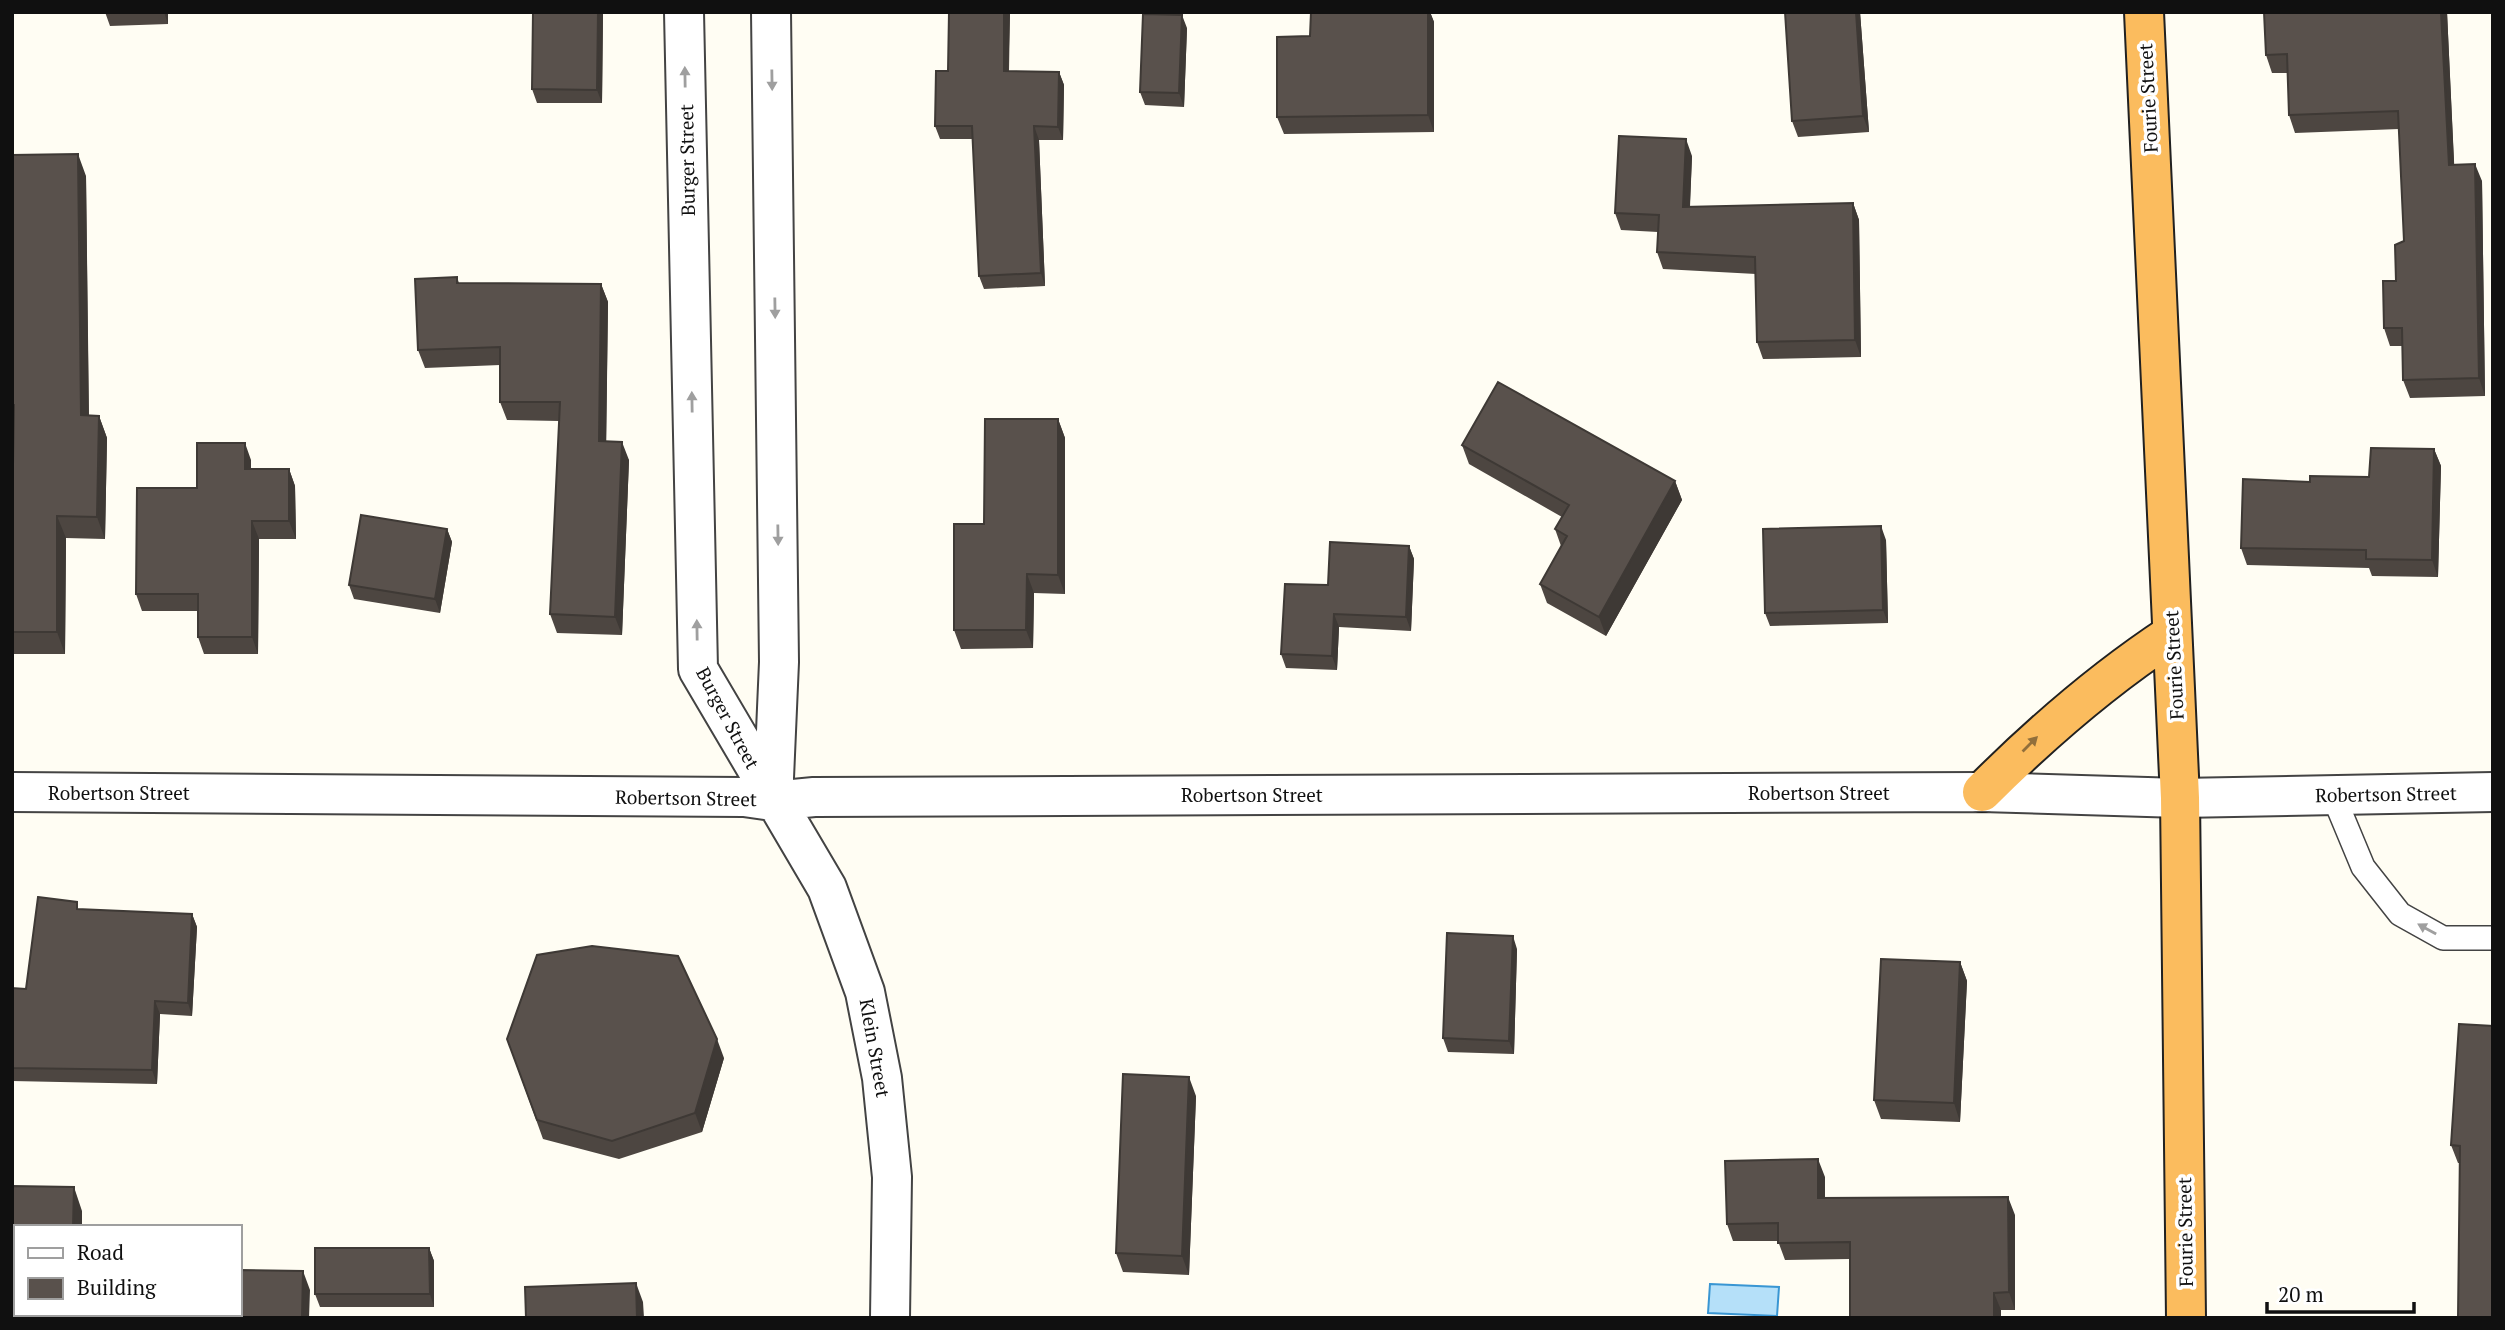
<svg xmlns="http://www.w3.org/2000/svg" width="2505" height="1330" font-family="'PT Serif',serif">
	<rect width="100%" height="100%" fill="#fffdf3"/>
	<path fill="#b5e0f9" stroke="#3996d3" stroke-width="2" d="M1710 1284 1779 1287 1777 1316 1708 1313Z"/>
	<g fill="none" stroke-linecap="round" stroke-linejoin="round">
		<g stroke="#434343" stroke-width="26">
			<path id="service" d="M2333 795 2363 867 2400 914 2443 938H2493"/>
		</g>
		<g stroke="#434343" stroke-width="42">
			<path id="minor" d="M684 12 698 669 827 888 865 992 882 1078 892 1177 890 1318
				M771 12 779 662 773 801
				M12 792 744 797 773 801 814 797 1982 792 2180 798 2493 792"/>
		</g>
		<g stroke="#212121" stroke-width="42">
			<path id="trunk" d="M2144 12 2180 798 2186 1318
				M1982 792C2041 733 2102 680 2172 634"/>
		</g>
		<use href="#service" stroke="#fff" stroke-width="23"/>
		<use href="#minor" stroke="#fff" stroke-width="38"/>
		<use href="#trunk" stroke="#fbbc5e" stroke-width="38"/>
	</g>
	<path fill="#4d4641" d="M105 12H168V24L110 26Z
		M533 12H603L602 103H537L532 89Z
		M949 12H1010L1009 71 1059 72 1064 85 1063 140H1039L1045 286 984 289 979 276 973 139H940L935 126 948 71Z
		M1311 12H1430L1434 22V132L1284 134 1277 117 1310 36Z
		M1860 12 1869 132 1798 137 1792 121Z
		M2264 12H2447L2454 164 2482 181 2485 396 2410 398 2403 380 2402 346H2390L2384 328 2396 281 2404 241 2399 129 2295 133 2289 115 2288 73H2272L2266 55Z
		M1187 28 1184 107 1145 105 1140 92Z
		M12 155 86 176 89 415 99 416 107 438 105 539 66 538 65 654H12V522L14 428H12Z
		M1692 156 1690 207 1853 203 1859 220 1861 357 1763 359 1757 342 1756 274 1663 269 1657 252 1658 232 1621 230 1615 213Z
		M457 277 459 283 601 284 608 302 606 441 629 460 622 635 557 633 550 614 559 421 507 420 500 402V365L425 368 418 350Z
		M1058 419 1065 438V594L1034 593 1033 648 961 649 954 630 984 524Z
		M1462 445 1675 481 1682 500 1606 636 1547 603 1540 584 1561 546 1555 529 1562 517 1469 464Z
		M2434 449 2441 466 2438 577 2372 576 2369 568 2247 565 2241 548 2310 482 2369 477Z
		M251 460V469H289L295 486 296 539H259L258 654H204L198 637V611H142L136 594 197 488Z
		M447 529 452 542 440 613 354 599 349 585Z
		M1886 540 1888 623 1770 626 1765 613Z
		M1409 546 1414 559 1411 631 1339 627 1337 670 1286 668 1281 654 1328 585Z
		M80 909 192 914 197 927 192 1016 160 1014 157 1084 12 1081V988L26 989Z
		M1517 949 1514 1054 1448 1052 1443 1038Z
		M1960 962 1967 981 1960 1122 1881 1119 1874 1100Z
		M2459 1024 2460 1163H2458L2451 1145Z
		M507 1039 724 1058 702 1132 619 1159 543 1139Z
		M1196 1096 1189 1275 1123 1272 1116 1253Z
		M1825 1177V1198L2015 1215V1310H2001L1850 1259 1785 1260 1778 1241H1733L1727 1224Z
		M429 1248 434 1261V1307H320L315 1294Z"/>
	<path fill="#3e3935" d="M164 12H168V24Z
		M598 12H603L602 103 597 90Z
		M1004 12H1010L1008 84 1004 71Z
		M1428 12H1430L1434 22V132L1428 115Z
		M1856 12H1860L1869 132 1863 116Z
		M2441 12H2447L2455 182 2449 165Z
		M1182 15 1187 28 1184 107 1179 93Z
		M1059 72 1064 85 1063 140 1058 127Z
		M1034 126 1039 140 1045 286 1041 273Z
		M1686 139 1692 156 1689 224 1683 207Z
		M78 154 86 176 89 438 81 415Z
		M2475 164 2482 181 2485 396 2479 378Z
		M1853 203 1859 220 1861 357 1855 340Z
		M601 284 608 302 606 459 599 441Z
		M99 416 107 438 105 539 97 517Z
		M1058 419 1065 438V594L1058 575Z
		M622 442 629 460 622 635 615 617Z
		M245 443 251 460V487L245 469Z
		M2434 449 2441 466 2438 577 2432 560Z
		M289 469 295 486 296 539 289 521Z
		M1675 481 1682 500 1606 636 1599 617Z
		M57 516 66 538 65 654 57 632Z
		M252 521 259 539 258 654 252 637Z
		M1881 526 1886 540 1888 623 1883 610Z
		M447 529 452 542 440 613 435 599Z
		M1409 546 1414 559 1411 631 1406 617Z
		M1027 574 1034 593 1033 648 1026 630Z
		M1334 614 1339 627 1337 670 1332 656Z
		M192 914 197 927 192 1016 188 1003Z
		M1513 936 1517 949 1514 1054 1509 1041Z
		M1960 962 1967 981 1960 1122 1954 1103Z
		M155 1001 160 1014 157 1084 152 1070Z
		M717 1039 724 1058 702 1132 695 1113Z
		M1189 1077 1196 1096 1189 1275 1182 1256Z
		M1818 1159 1825 1177V1216L1818 1198Z
		M74 1187 82 1211V1227H73Z
		M2008 1197 2015 1215V1310L2009 1292Z
		M429 1248 434 1261V1307L430 1294Z
		M303 1271 310 1290 309 1318H302Z
		M636 1283 643 1302 644 1318H637Z
		M1994 1293 2001 1310V1318H1994Z
		M70 1314H79V1318H70Z"/>
	<path fill="#59514c" stroke="#3e3935" stroke-width="2" d="M533 12H598L597 90 532 89Z
		M949 12H1004V71L1059 72 1058 127 1034 126 1041 273 979 276 972 126H935L936 71H948Z
		M1311 12H1428V115L1277 117V37L1310 36Z
		M1785 12H1856L1863 116 1792 121Z
		M2264 12H2441L2449 165 2475 164 2479 378 2403 380 2402 328H2384L2383 281H2396L2395 245 2404 241 2398 111 2289 115 2287 54 2266 55Z
		M1143 14 1182 15 1179 93 1140 92Z
		M1619 136 1686 139 1683 207 1853 203 1855 340 1757 342 1755 257 1657 252 1659 215 1615 213Z
		M78 154 81 415 99 416 97 517 57 516V632H12V523L14 405H12V155Z
		M457 277V283L601 284 599 441 622 442 615 617 550 614 560 402H500V347L418 350 415 279Z
		M1498 382 1675 481 1599 617 1540 584 1567 536 1555 529 1569 505 1462 445Z
		M985 419H1058V575L1027 574 1026 630H954V524H984Z
		M197 443H245V469H289V521H252V637H198V594H136L137 488H197Z
		M2371 448 2434 449 2432 560 2366 559V550L2241 548 2243 479 2310 482V476L2369 477Z
		M361 515 447 529 435 599 349 585Z
		M1881 526 1883 610 1765 613 1763 529Z
		M1330 542 1409 546 1406 617 1334 614 1332 656 1281 654 1285 584 1328 585Z
		M38 897 77 902V909L192 914 188 1003 155 1001 152 1070 12 1068V988L26 989Z
		M1447 933 1513 936 1509 1041 1443 1038Z
		M592 946 678 956 717 1039 695 1113 612 1141 537 1120 507 1039 537 955Z
		M1881 959 1960 962 1954 1103 1874 1100Z
		M2459 1024 2493 1026V1318H2458L2460 1146 2451 1145Z
		M1123 1074 1189 1077 1182 1256 1116 1253Z
		M1818 1159V1198L2008 1197 2009 1292 1994 1293V1318H1850V1242L1778 1243V1223L1727 1224 1725 1161Z
		M12 1186 74 1187 73 1227H16V1314H70V1318H12Z
		M315 1248H429L430 1294H315Z
		M240 1270 303 1271 302 1318H222V1314H240Z
		M636 1283 637 1318H526L525 1287Z"/>
	<defs><path id="oneway-solid" d="M-6-.8H1V-3.2L6.5 0L1 3.2V.8H-6Z" transform="scale(1.75)"/></defs>
	<g fill="#9f9f9f">
		<use href="#oneway-solid" transform="translate(685 77) rotate(-91)"/>
		<use href="#oneway-solid" transform="translate(772 80) rotate(89)"/>
		<use href="#oneway-solid" transform="translate(775 308) rotate(89)"/>
		<use href="#oneway-solid" transform="translate(692 402) rotate(-91)"/>
		<use href="#oneway-solid" transform="translate(778 535) rotate(89)"/>
		<use href="#oneway-solid" transform="translate(697 630) rotate(-91)"/>
		<use href="#oneway-solid" transform="translate(2427 929) rotate(-151)"/>
	</g>
	<use fill="#916f3b" href="#oneway-solid" transform="translate(2030 744) rotate(-45)"/>
	<g text-anchor="middle" stroke-width="7" stroke-linejoin="round" paint-order="stroke">
		<g font-size="19" fill="#101010" stroke="#fff">
			<text transform="translate(2148 98) rotate(-93)" y="7">Fourie Street</text>
			<text transform="translate(687 160) rotate(-91)" y="7">Burger Street</text>
			<text transform="translate(2174 665) rotate(-93)" y="7">Fourie Street</text>
			<text transform="translate(728 718) rotate(62)" y="7">Burger Street</text>
			<text x="119" y="800">Robertson Street</text>
			<text x="1819" y="800">Robertson Street</text>
			<text transform="translate(2386 794) rotate(-1)" y="7">Robertson Street</text>
			<text x="1252" y="802">Robertson Street</text>
			<text transform="translate(686 798) rotate(1)" y="7">Robertson Street</text>
			<text transform="translate(875 1048) rotate(80)" y="7">Klein Street</text>
			<text transform="translate(2185 1232) rotate(-91)" y="7">Fourie Street</text>
		</g>
	</g>
	<rect width="2505" height="1330" fill="none" stroke="#101010" stroke-width="28"/>
	<rect x="14" y="1225" width="228" height="91" fill="#ffffff" stroke="#9f9f9f" stroke-width="2"/>
	<rect x="28" y="1248" width="35" height="10" fill="#ffffff" stroke="#9f9f9f" stroke-width="2"/>
	<text x="77" y="1260" font-size="21" fill="#101010">Road</text>
	<rect x="28" y="1278" width="35" height="21" fill="#59514c" stroke="#9f9f9f" stroke-width="2"/>
	<text x="77" y="1295" font-size="21" fill="#101010">Building</text>
	<path d="M2267 1302v10h147v-10" fill="none" stroke="#101010" stroke-width="3.5"/>
	<text x="2278" y="1302" font-size="21" fill="#101010" stroke="#ffffff" stroke-width="5" paint-order="stroke">20 m</text>
</svg>
